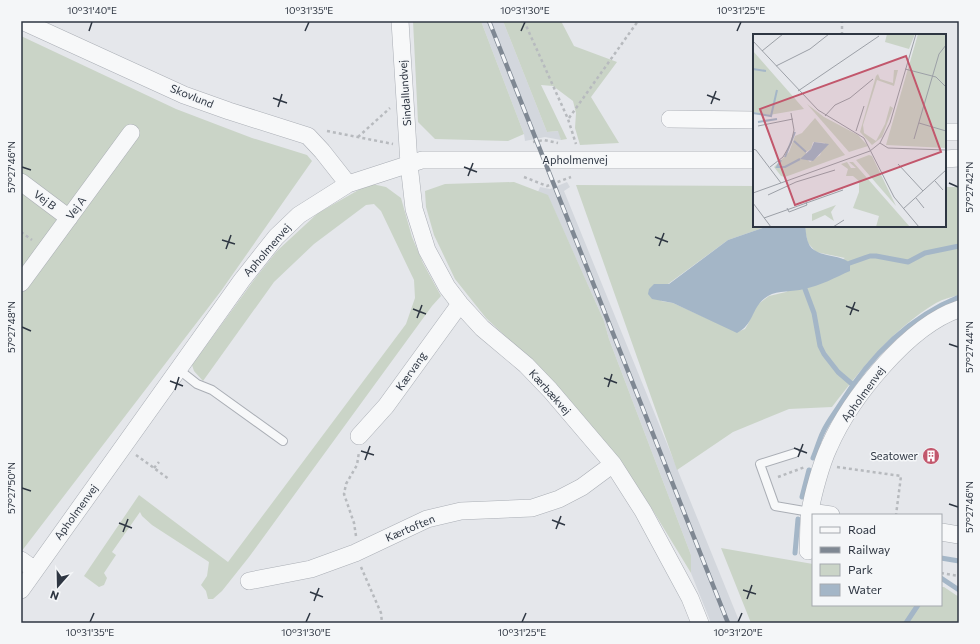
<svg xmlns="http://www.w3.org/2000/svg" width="980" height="644" font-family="Commissioner,sans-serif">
	<rect width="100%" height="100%" fill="#e5e7eb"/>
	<path fill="#d3d7dd" d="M481 21H503L547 132 559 131 561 140 545 137 525 141 524 134Z
		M567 182 570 187 564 191 740 623H711L691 573V555L609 339 604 321 548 196 538 192 540 187 550 189Z"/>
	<path fill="#cad4c7" d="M413 21H481L524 134 508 141 435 139 418 122Z
		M503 21H561L574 46 617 62 591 97 619 143 580 145 575 128 576 113 573 101 553 86 541 85 567 139 561 140 558 131 547 132Z
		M21 36 176 109 252 138 307 155 312 161 221 291 21 552Z
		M514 182 548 195 604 321 609 339 691 555V573L652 509 619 460 531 360 486 318 455 279 434 235 426 207 425 191 445 184Z
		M372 184 386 187 401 198 412 237 423 263 441 296 432 306 249 557 222 591 213 599H208L206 591 201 585 207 576 209 562 152 525 142 516 140 512 112 552 116 555 104 573 107 578 104 585 99 587 84 576 139 495 228 562 406 324 415 298 414 280 381 211 374 204 366 205 314 244 274 282 203 381 194 371 192 365 257 276 277 251 318 213 362 188Z
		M576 185 754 186V226H768L728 240 668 284 661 301 673 303 737 332 745 329 748 324 757 305 769 296 786 292 845 258 816 252 808 243 804 226H945V187H959V295C952 297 943 299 936 303 893 329 862 368 832 407L789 409 733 432 677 470Z
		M721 548 813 564V605H941V587H944L959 597V623H751Z"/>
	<path fill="#a4b6c7" d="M768 226H805C806 231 806 237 808 242 813 258 838 253 850 263V271C836 277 820 286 804 289 793 292 778 290 768 296 751 306 755 324 737 333L673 303 652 299 648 294 649 289 654 284H669L728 240Z"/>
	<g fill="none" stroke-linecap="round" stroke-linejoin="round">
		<path stroke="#a4b6c7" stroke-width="5" d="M850 263 870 256H876L908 262 925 253 959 246
			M805 289 814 313 820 346 824 354 838 372 852 384
			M813 458C817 449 819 440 823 432 827 423 834 414 839 406 868 359 907 318 959 297
			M802 497 809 470
			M795 553 798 519
			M941 558 959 561
			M941 578 959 590
			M906 623 918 605"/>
		<g stroke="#aaaeb5" stroke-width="10">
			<path id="service" d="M178 369 197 384 212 390 283 441
				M795 453 760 464 775 506 810 512"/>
		</g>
		<g stroke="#aaaeb5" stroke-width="18">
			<path id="minor" d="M22 21 184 95 229 111 308 136 322 151 348 184
				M400 21 409 164 414 209 427 250 447 287 460 304 482 328 526 365 550 390 613 464 643 511 690 598 700 623
				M670 119 754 120
				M945 132H959
				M945 159 959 158
				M21 182 69 218
				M21 283 131 133
				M359 436 386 406 460 304
				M810 512 831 515
				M941 532 959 535
				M808 551C809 538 808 524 810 511 813 494 821 464 829 447 850 399 908 326 959 309
				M21 560 35 570
				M249 581 311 569 355 553 427 519 461 511 532 508 559 499 582 487 613 464
				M21 590 242 280 276 237 299 215 318 203 348 184 422 160H754"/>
		</g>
		<path stroke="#b7babe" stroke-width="2.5" stroke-dasharray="3 3" stroke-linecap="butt" d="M524 21 568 119 576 144
			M842 35V21
			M569 118 638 21
			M327 131 393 144
			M358 137 390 108
			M533 142 544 140 558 143
			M524 177 547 186 571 177
			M21 232 32 240
			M136 455 169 479
			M837 467 901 476 896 515
			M154 468 159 462
			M778 477 805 467
			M356 536 354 523 344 494 346 484 357 465 359 452
			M361 567 381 613 382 623
			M941 573 959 576"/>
		<use href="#service" stroke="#f7f8f9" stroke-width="8"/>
		<use href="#minor" stroke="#f7f8f9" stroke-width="17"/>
		<g stroke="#7f8893" stroke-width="4.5">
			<path id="rail" d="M489 21 728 623"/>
		</g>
		<use href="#rail" stroke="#f4f6f8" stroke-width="3" stroke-dasharray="9" stroke-linecap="butt"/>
	</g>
	<path fill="none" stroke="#2e3642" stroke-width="1.5" d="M89 31 92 22M305 31 309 22M521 31 525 22M737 31 741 22M707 95 720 100M273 98 287 103M711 104 716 91M278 107 282 94M22 167 31 170M464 167 477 172M468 176 473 163M949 183 958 187M655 237 668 242M222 240 235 244M659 246 664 233M226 249 231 235M846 306 859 311M413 309 426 314M850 315 855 302M417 318 422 305M22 327 31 331M949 344 958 347M604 378 617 383M170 381 183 386M608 387 612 374M175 390 179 377M794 448 807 453M361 451 374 455M798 457 803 444M365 460 370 446M22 488 31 491M949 504 958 507M552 520 565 525M119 523 132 528M556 529 561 516M123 532 128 519M743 590 756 594M310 592 323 597M747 599 752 585M314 601 319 588M90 622 94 613M306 622 310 613M522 622 526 613M738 622 742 613"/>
	<defs>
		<g id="building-disc" transform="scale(0.9)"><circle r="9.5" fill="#c2576c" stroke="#f4f6f8"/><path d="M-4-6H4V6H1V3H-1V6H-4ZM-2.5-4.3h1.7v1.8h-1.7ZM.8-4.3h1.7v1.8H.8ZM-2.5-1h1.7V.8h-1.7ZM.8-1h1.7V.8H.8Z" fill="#fff"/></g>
	</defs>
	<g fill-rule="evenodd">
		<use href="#building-disc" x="931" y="456"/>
	</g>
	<g text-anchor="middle" stroke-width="3" stroke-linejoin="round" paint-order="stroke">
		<g font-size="11" fill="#2e3642" stroke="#f4f6f8">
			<text transform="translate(405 93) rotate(-94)" y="4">Sindallundvej</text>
			<text transform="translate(192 96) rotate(22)" y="4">Skovlund</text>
			<text x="575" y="164">Apholmenvej</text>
			<text transform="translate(45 200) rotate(36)" y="4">Vej B</text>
			<text transform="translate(76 208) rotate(-54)" y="4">Vej A</text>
			<text transform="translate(267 250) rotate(-49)" y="4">Apholmenvej</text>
			<text transform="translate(411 371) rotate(-55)" y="4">Kærvang</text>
			<text transform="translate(550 392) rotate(48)" y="4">Kærbækvej</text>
			<text transform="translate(863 394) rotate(-54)" y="4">Apholmenvej</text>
			<text transform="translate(76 512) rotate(-54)" y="4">Apholmenvej</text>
			<text transform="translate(410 528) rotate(-23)" y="4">Kærtoften</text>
		</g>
		<g font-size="11" fill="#2e3642" stroke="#f4f6f8" text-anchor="end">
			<text x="918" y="460">Seatower</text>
		</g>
	</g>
	<g transform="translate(753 34)">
		<rect width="193" height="193" fill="#e5e7eb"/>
		<path d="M134 0H162L156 15 132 8ZM165 0H193V114L133 111ZM0 17 51 75 16 81 0 78ZM141 36H145L141 52 124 46 110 91 111 99 123 107 132 90 137 72 140 74 129 103 119 111 107 98 123 42 125 40 127 45 140 49ZM54 70 71 83 105 101 115 112 96 118ZM62 84 92 121 32 143 28 142 21 133 36 118 42 102 49 99ZM60 108 72 109 67 121 57 128 53 124V118L58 115ZM116 121 119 122 143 172 103 126ZM94 128 98 134H103L96 128H100L157 193H123L126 182 100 174 106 158V147L100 142H93L95 135 88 130ZM83 171 78 178 81 187 72 181 59 187V180Z" fill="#cad4c7" fill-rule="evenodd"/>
		<path d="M61 108 76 110 60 127 47 125 58 115Z" fill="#a4b6c7"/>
		<path fill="none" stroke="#a4b6c7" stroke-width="2" d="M0 35 13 37M0 79 18 82 24 56M5 88 24 85M41 107 53 118M32 123 42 98M28 126 24 133H32L47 125"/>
		<path fill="none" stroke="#9ca0a7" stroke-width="1" d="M0 7 65 76 111 104 141 163 166 193M9 17 30 0M23 32 57 15 76 0M152 35 183 43 193 53M45 57 126 2M72 82 82 71 97 64 120 45M166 89 193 97M5 92 40 85M103 97 111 72M161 105 186 20 193 11M127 109 135 114 193 116M0 115 3 116 28 149M145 130 170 157M17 133 30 123 38 109 41 96 38 79M182 147 190 156M0 159 117 117 127 109 137 89 163 0M15 161 43 148 82 136M163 164 171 174M0 169 18 193M34 174 36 178 54 171 53 168M150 175 193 136M11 184 90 156M80 193 91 186"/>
		<path fill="#c2576c" fill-opacity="0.15" stroke="#c2576c" stroke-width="2" d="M153 22 188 118 42 171 7 75Z"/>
		<rect width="193" height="193" fill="none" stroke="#2e3642" stroke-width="2"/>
	</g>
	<rect width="980" height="644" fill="none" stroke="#f4f6f8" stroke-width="44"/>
	<rect x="812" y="514" width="130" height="92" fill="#f4f6f8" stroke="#a5a9af"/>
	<rect x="820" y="527" width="20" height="6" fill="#f7f8f9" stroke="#a5a9af"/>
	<text x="848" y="534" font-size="12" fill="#2e3642">Road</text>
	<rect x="820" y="547" width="20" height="6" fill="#7f8893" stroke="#a5a9af"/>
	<text x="848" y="554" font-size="12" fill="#2e3642">Railway</text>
	<rect x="820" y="564" width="20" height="12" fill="#cad4c7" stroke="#a5a9af"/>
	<text x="848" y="574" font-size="12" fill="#2e3642">Park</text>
	<rect x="820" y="584" width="20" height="12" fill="#a4b6c7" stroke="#a5a9af"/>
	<text x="848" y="594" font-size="12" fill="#2e3642">Water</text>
	<g transform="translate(58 586) rotate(200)" stroke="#f4f6f8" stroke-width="3" paint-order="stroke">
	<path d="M0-3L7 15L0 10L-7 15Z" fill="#2e3642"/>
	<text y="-6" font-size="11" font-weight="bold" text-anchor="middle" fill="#2e3642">N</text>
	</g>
	<rect x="22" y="22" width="936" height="600" fill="none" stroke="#2e3642" stroke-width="1.5"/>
	<g font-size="10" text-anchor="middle" fill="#2e3642">
		<text x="92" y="14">10°31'40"E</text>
		<text x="309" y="14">10°31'35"E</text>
		<text x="525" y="14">10°31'30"E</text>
		<text x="741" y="14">10°31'25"E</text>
		<text transform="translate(11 167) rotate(-90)" y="4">57°27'46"N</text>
		<text transform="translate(969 187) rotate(-90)" y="4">57°27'42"N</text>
		<text transform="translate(11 327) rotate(-90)" y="4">57°27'48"N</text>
		<text transform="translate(969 347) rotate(-90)" y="4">57°27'44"N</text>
		<text transform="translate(11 488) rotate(-90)" y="4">57°27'50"N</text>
		<text transform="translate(969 507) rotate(-90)" y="4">57°27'46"N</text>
		<text x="90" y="636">10°31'35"E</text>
		<text x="306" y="636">10°31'30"E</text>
		<text x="522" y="636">10°31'25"E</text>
		<text x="738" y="636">10°31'20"E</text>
	</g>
</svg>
